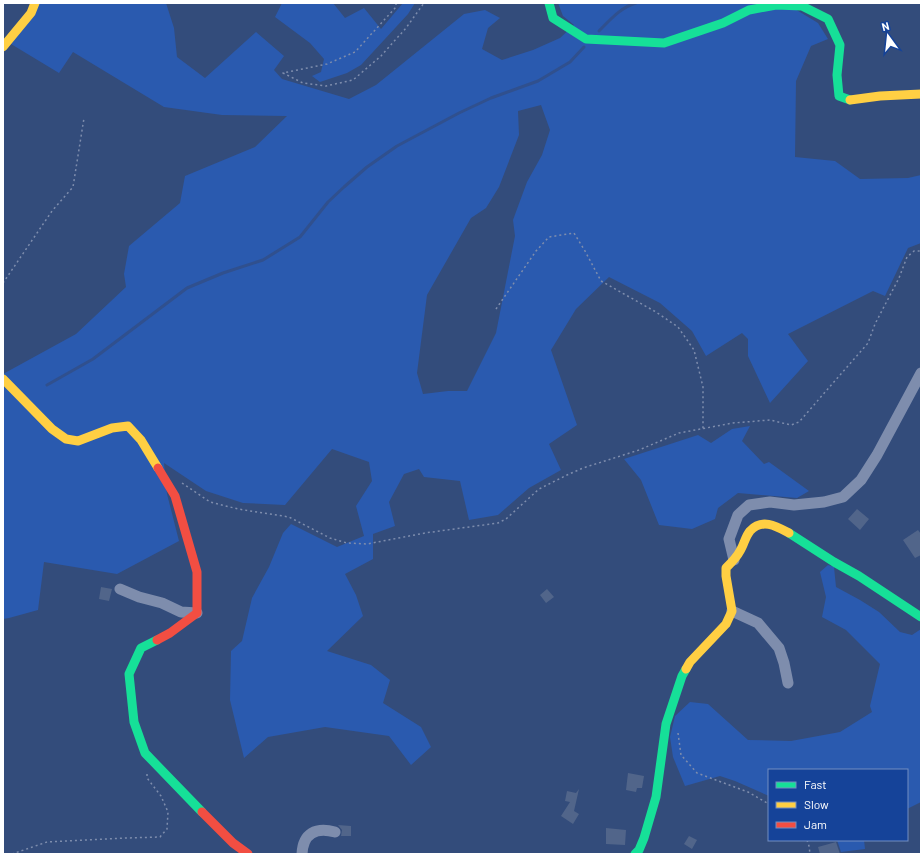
<svg xmlns="http://www.w3.org/2000/svg" width="924" height="857" font-family="Barlow,sans-serif">
	<rect width="100%" height="100%" fill="#334c7b"/>
	<path fill="#2a5aaf" fill-rule="evenodd" d="M40 3H166L174 28 177 57 205 78 256 32 284 56 274 70 282 79 349 99 376 85 464 14 485 10 500 18 488 28 482 49 502 60 533 50 560 38 574 25 563 16 558 3H785L818 23 828 39 811 46 796 81 795 157 835 161 860 179 908 178 921 175V243L908 248 885 296 873 291 788 334 808 361 770 403 748 356V339L742 333 706 356 692 331 660 303 609 277 576 309 551 350 577 425 549 444 561 470 529 488 498 515 469 520 460 481 424 477 419 469 404 474 389 502 395 526 373 534V559L345 574 356 595 363 616 327 651 371 665 390 680 383 703 421 727 431 747 411 765 389 736 325 727 268 737 244 758 230 700 231 651 242 641 252 598 269 567 283 533 291 524 337 547 364 536 356 506 372 481 369 462 332 449 285 505 243 503 206 491 164 463 167 494 179 541 117 574 44 562 38 610 9 618 3 619V374L76 334 126 287 124 274 129 246 180 203 185 176 255 147 287 116 222 115 164 107 73 52 59 73 11 44ZM541 105 550 130 542 155 527 182 513 220 515 236 496 333 467 391H448L423 394 417 373 427 295 471 218 486 208 499 187 519 135 518 111Z
		M282 3H333L345 18 364 8 381 29 403 3H415L408 14 361 65 347 73 320 82 312 76 321 72 324 59 310 43 275 17Z
		M750 426 742 441 764 464 769 462 809 491 797 498 738 493 718 508 715 519 692 529 659 525 641 480 624 459 698 435 711 443 732 429Z
		M828 565 834 567 836 587 860 600 879 612 900 632 912 635 921 629V802L907 809V770H769V796L735 781 720 776 685 786 673 757 670 737 675 716 690 702 708 704 748 740 791 741 840 732 872 712 870 706 880 664 846 630 822 617 826 597 820 572Z
		M837 840H864L865 849 841 852Z"/>
	<g fill="none" stroke-linecap="round" stroke-linejoin="round">
		<path stroke="#30508e" stroke-width="3" d="M599 31C610 20 621 7 636 3
			M47 385 93 359 187 288 223 273 263 260 300 237 328 202 344 187 367 167 397 146 459 113 491 98 538 81 570 62 584 47"/>
	</g>
	<path fill="#51658a" d="M857 509 869 519 860 530 848 519Z
		M918 530 921 534V555L915 558 903 540Z
		M101 587 112 589 109 601 99 599Z
		M547 589 554 597 546 603 540 595Z
		M628 773 644 776 642 788H637L636 792 626 790Z
		M579 789 574 811 579 814 573 824 561 816 570 802 565 801 567 791 576 793Z
		M338 825 351 826V836H341L342 830Z
		M606 828 626 830 625 845 606 844Z
		M689 836 697 840 692 849 684 844Z
		M836 842 840 854H820L818 847Z"/>
	<g fill="none" stroke-linecap="round" stroke-linejoin="round">
		<path stroke="#7e8dad" stroke-width="1.5" stroke-dasharray="2 3" stroke-linecap="butt" d="M396 3V7L355 52 327 64 283 73 303 83 326 86 353 80 381 56 406 28 424 3
			M3 283 52 211 73 187 84 118
			M496 309 536 251 549 237 574 233 585 251 601 281 656 312 678 327 694 350 703 387V429
			M182 483 210 502 238 509 289 517 330 538 347 543 367 544 425 533 498 523 506 519 539 489 567 475 583 468 639 450 679 433 733 423 770 420 791 425 799 422 868 343 875 324 899 278 907 257 914 251H921
			M678 733 681 755 697 773 748 792 769 804
			M807 840 809 846 810 854
			M12 854 47 842 126 838 160 837 167 829 168 812 161 796 147 778V773"/>
		<path stroke="#7e8dad" stroke-width="11" d="M734 560 729 539 738 515 749 505 770 502 794 505 824 502 843 497 861 480 877 455 921 373
			M120 589 139 597 162 603 181 612 197 613
			M732 611 758 623 779 648 784 663 788 683
			M302 854C303 833 316 827 335 832"/>
		<path stroke="#16e098" stroke-width="9" d="M549 3 553 18 586 39 664 43 723 23 749 10 776 5 802 6 828 19 840 45 837 75 839 96 850 100
			M789 533 834 562 859 576 921 617
			M157 640 141 648 129 674 134 722 145 753 202 812
			M635 854 639 850 644 838 656 797 666 724 682 676 686 669"/>
		<path stroke="#ffcf43" stroke-width="9" d="M3 47 31 13 35 3
			M850 100 880 96 921 94
			M3 379 52 429 66 439 78 441 112 428 128 426 141 440 158 468
			M686 669 690 662 726 624 732 611 726 576V568C731 563 737 557 740 551 744 545 745 537 750 531 762 518 776 526 789 533"/>
		<path stroke="#f24e42" stroke-width="9" d="M157 640 170 633 197 613V572L175 496 158 468
			M202 812 233 843 248 854"/>
	</g>
	<rect width="924" height="857" fill="none" stroke="#ffffff" stroke-width="8"/>
	<rect x="768" y="769" width="140" height="72" fill="#154399" stroke="#738ec2"/>
	<rect x="776" y="782" width="20" height="6" fill="#16e098" stroke="#738ec2"/>
	<text x="804" y="789" font-size="12" fill="#ffffff">Fast</text>
	<rect x="776" y="802" width="20" height="6" fill="#ffcf43" stroke="#738ec2"/>
	<text x="804" y="809" font-size="12" fill="#ffffff">Slow</text>
	<rect x="776" y="822" width="20" height="6" fill="#f24e42" stroke="#738ec2"/>
	<text x="804" y="829" font-size="12" fill="#ffffff">Jam</text>
	<g transform="translate(888 36) rotate(345)" stroke="#154399" stroke-width="3" paint-order="stroke">
	<path d="M0-3L7 15L0 10L-7 15Z" fill="#ffffff"/>
	<text y="-6" font-size="11" font-weight="bold" text-anchor="middle" fill="#ffffff">N</text>
	</g>
</svg>
